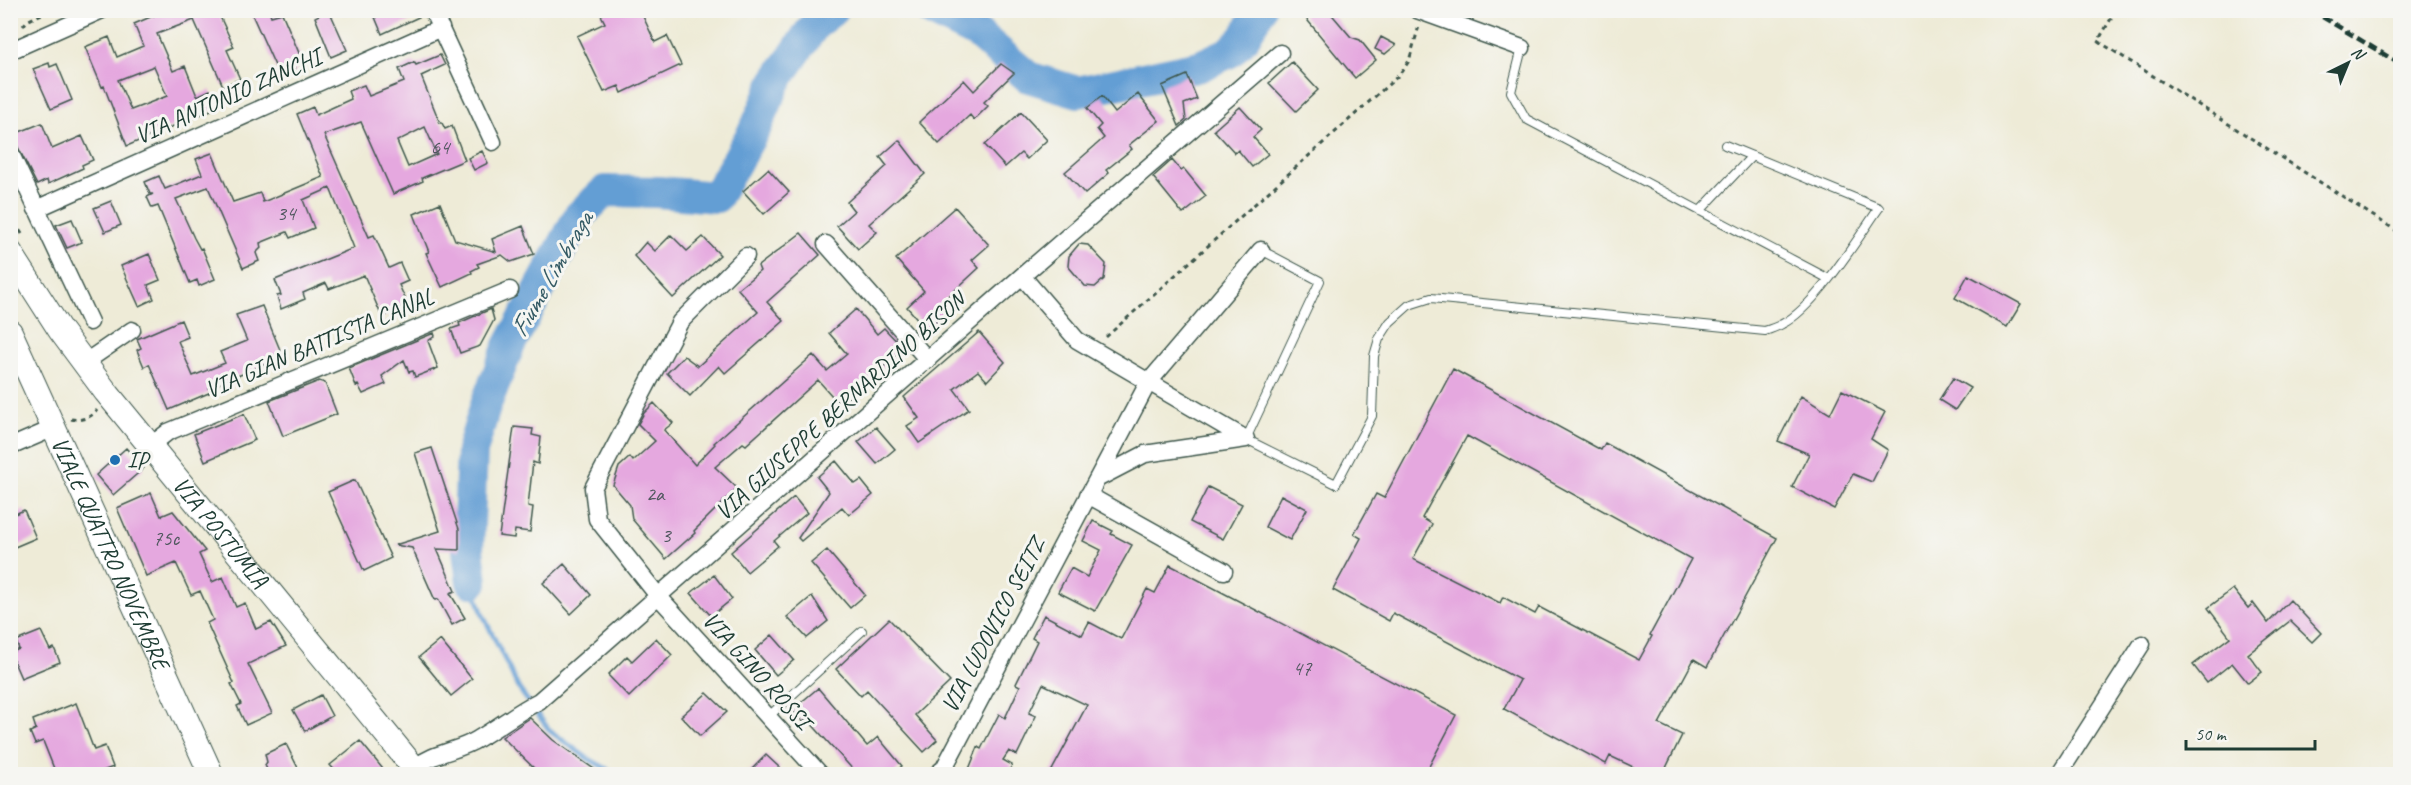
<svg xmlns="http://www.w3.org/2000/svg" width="2411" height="785" font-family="Caveat,sans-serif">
	<rect width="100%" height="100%" fill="#f6f6f2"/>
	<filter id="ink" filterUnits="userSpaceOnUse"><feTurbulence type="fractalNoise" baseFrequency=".0167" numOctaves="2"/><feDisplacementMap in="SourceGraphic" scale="12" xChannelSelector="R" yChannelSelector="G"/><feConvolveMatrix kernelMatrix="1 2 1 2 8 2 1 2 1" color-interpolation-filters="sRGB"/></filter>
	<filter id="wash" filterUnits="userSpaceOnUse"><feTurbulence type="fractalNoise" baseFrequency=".008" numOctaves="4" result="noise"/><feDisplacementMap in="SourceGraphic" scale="24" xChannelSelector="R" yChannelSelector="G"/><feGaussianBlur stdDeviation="1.35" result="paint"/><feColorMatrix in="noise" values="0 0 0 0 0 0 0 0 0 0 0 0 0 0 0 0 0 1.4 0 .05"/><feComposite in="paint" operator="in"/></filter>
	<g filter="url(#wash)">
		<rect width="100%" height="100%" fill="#eeebd7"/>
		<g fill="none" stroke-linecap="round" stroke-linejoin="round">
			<path stroke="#649ed4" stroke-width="5" d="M472 582 483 615 519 689 550 731 587 758 616 774"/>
			<path stroke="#649ed4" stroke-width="32" d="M930 10 978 34 1028 77 1078 92 1200 66 1230 52 1244 38 1260 10
				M472 582 468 550 472 451 486 404 509 346 579 216 605 191 658 192 716 197 756 127 776 81 816 23 833 10"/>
		</g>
		<g id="blocks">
			<path fill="#e5a8df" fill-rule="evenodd" d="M167 10H217L234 47 227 50 240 79 223 86 194 20 157 34 173 71 185 66 197 96 210 90 218 107 127 146 104 86 102 87 85 47 109 37 117 57 143 46 134 24ZM154 66 167 96 131 110 118 80Z
				M250 10H269L271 16 282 13 302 60 293 65 296 72 281 79Z
				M329 10 347 50 331 57 315 17Z
				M372 10H422L423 15 382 34Z
				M610 10H640L655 42 667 36 681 65 622 93 619 86 604 92 577 36 605 23 601 15Z
				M1299 10H1328L1351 37 1360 40 1376 60 1355 78Z
				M1381 37 1396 45 1385 54 1375 49Z
				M440 55 445 65 421 76 440 123H442L445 129 452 126 465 160 422 178 423 181 393 194 361 122 324 135 369 237 374 235 389 268 400 263 408 281 399 285 408 305 382 317 364 275 329 289 326 283 303 293 305 299 281 309 277 296 281 295 275 280 354 248 330 188 303 200 314 228 290 238 287 232 260 243 261 248 256 253 259 261 243 268 208 187 176 199 194 238 200 249 202 248 215 279 199 286 197 280 190 283 158 206 152 208 147 197 153 194H150L145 182 159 176 165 189 202 174 196 159 212 153 233 202 260 193 263 202 323 177 297 114 313 107 316 115 351 99 348 91 364 85 369 96 404 82 399 69 414 62 416 65ZM425 127 437 154 408 167 397 141Z
				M1292 62 1318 90 1296 111 1269 83Z
				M49 63 50 67 57 64 72 100 51 109 33 69Z
				M1001 64 1014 73 984 102 988 106 974 120 970 115 939 144 919 122 964 80 974 91Z
				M1187 75 1197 99 1184 104 1186 120 1179 126 1162 86Z
				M1138 94 1159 121 1129 145 1132 149 1106 170 1109 173 1085 194 1065 172 1104 138 1097 129 1101 125 1087 108 1102 96 1115 113Z
				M1240 107 1261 130 1253 137 1268 154 1252 167 1238 150 1235 153 1214 130Z
				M1021 112 1047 140 1027 159 1021 153 1005 167 985 145Z
				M42 123 52 149 82 136 93 160 82 165 83 168 48 184 47 180 37 185 12 135Z
				M899 140 925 174 869 224 877 232 858 249 837 226 854 211 847 202 887 166 880 157Z
				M482 151 488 163 474 170 468 158Z
				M1172 160 1181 171 1184 169 1206 196 1183 214 1153 177Z
				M768 169 789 192 764 214 743 191Z
				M111 201 121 225 105 232 94 208Z
				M440 203 455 240 496 252 492 239 523 226 534 254 511 262 502 255 477 264 479 267 471 271 472 273 442 287 426 253 429 252 414 214Z
				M955 207 989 245 972 260 979 268 939 305 946 313 927 330 907 307 924 291 896 259Z
				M72 219 82 242 67 248 56 225Z
				M801 233 820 255 767 302 784 321 725 373 719 366 690 396 667 373 684 356 698 366 758 312 738 289 760 271 758 266Z
				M671 235 687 251 703 237 720 255 673 298 634 256 646 242 655 251Z
				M1079 244 1088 245 1106 264 1104 279 1095 287 1085 286 1068 266 1069 256Z
				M149 254 160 280 148 285 154 299 139 306 121 266Z
				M1968 275 2021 304 2007 327 1955 298Z
				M262 306 283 357 209 388 211 392 169 410 149 364 144 367 137 350 141 348 137 339 181 320 188 337 178 341 193 376 225 363 220 352 247 341 236 315Z
				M491 309 494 320 480 346 460 353 451 329 460 326 459 323Z
				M856 309 877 334 884 328 904 349 840 405 818 380 746 445 743 443 715 467 737 488 694 531 695 533 666 559 632 519 630 505 613 485 619 467 630 457 633 461 655 441 638 424 644 413 654 403 673 423 664 430 695 465 715 444 714 443 813 355 827 371 847 354 829 333Z
				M979 332 1005 362 987 381 978 371 954 389 969 409 919 443 907 426 919 418 904 397Z
				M434 333 435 336 428 341 438 368 415 377 413 371 409 372 404 360 382 376 386 384 363 394 358 385 356 386 349 368Z
				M1453 369 1601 450 1605 443 1777 538 1707 667 1694 659 1659 724 1682 735 1663 774H1648L1610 756 1606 764 1504 709 1520 680 1393 613 1389 621 1333 590 1361 538 1354 534 1376 494 1384 498ZM1467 436 1691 559 1650 635 1652 636 1639 660 1539 607 1535 614 1503 597 1500 603 1413 559 1432 524 1422 518Z
				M1953 378 1970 388 1955 410 1939 400Z
				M319 381 325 383 337 414 283 436 269 401Z
				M1842 390 1885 412 1871 439 1888 450 1872 482 1853 474 1834 509 1792 487 1809 454 1778 441 1801 396 1830 414Z
				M244 414 255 440 205 461 194 434Z
				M514 427 533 429 532 435 541 437 538 464 533 462 528 506 533 507 530 532 515 530 514 538 499 536Z
				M876 427 895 449 877 464 858 442Z
				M126 448 144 468 113 495 96 475Z
				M432 448 459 529V550L437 549 455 591 450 593 465 618 452 625 438 599 435 600 412 548 395 545 440 531 415 453Z
				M836 461 855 484 861 480 873 495 849 515 842 507 801 541 798 538 829 492 817 477Z
				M355 480 391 558 364 571 328 492Z
				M1208 487 1242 504 1223 539 1190 522Z
				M151 493 161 516 173 511 205 551 199 554 212 582 223 577 236 607 245 603 256 629 271 622 286 646 248 664 272 713 246 725 237 706 241 704 231 684 234 683 207 623 213 620 200 591 191 595 176 563 146 576 117 508Z
				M1281 495 1307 509 1290 540 1265 527Z
				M794 497 807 513 774 541 778 546 747 572 731 552Z
				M24 510 36 538 10 549V516Z
				M1093 521 1113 531 1111 534 1132 545 1095 611 1058 592 1071 568 1087 577 1101 550 1083 541Z
				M827 550 865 595 850 608 811 563Z
				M564 564 591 595 571 614 543 583Z
				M1170 565 1456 715 1425 774H1050L1087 705 1043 684 1029 713 1036 716 1017 755 1009 751 1003 760 1012 765 1009 773 999 770 996 774H967L978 747 981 749 999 714 1005 718 1020 686 1016 684 1037 641 1032 638 1044 615 1082 635 1089 622 1121 639 1147 589 1155 593Z
				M714 575 732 599 711 616 691 593Z
				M2233 589 2248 608 2253 603 2268 623 2290 600 2321 633 2312 642 2290 621 2248 654 2262 672 2248 683 2232 663 2207 683 2193 665 2230 637 2208 608Z
				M812 596 828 621 807 638 787 617Z
				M889 619 950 682 915 715 937 740 924 752 867 690 861 696 836 669Z
				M41 631 50 650 54 648 60 662 21 678 10 653 19 649 16 641Z
				M772 635 794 660 776 675 755 650Z
				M656 638 672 655 629 697 608 675 627 656 632 661Z
				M440 640 472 679 451 696 419 657Z
				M818 688 867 746 878 737 902 766 893 774H857L807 719 803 722 792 710Z
				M707 693 727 712 700 736 681 716Z
				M321 695 332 716 305 731 293 710Z
				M76 703 94 750 105 746 113 767 95 774H64L62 769 55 771 43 741 35 744 30 732 36 729 33 720Z
				M530 718 553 740 601 774H540L502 737Z
				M360 741 387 774H338L330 765Z
				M286 744 301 774H269L265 765 267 762 265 754Z
				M766 755 780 768 773 774H747Z"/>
		</g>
	</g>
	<g filter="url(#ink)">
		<use href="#blocks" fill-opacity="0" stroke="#3e574c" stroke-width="1.5"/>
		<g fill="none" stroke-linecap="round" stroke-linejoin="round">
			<g stroke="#3e574c" stroke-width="10">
				<path id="lane" d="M1522 48 1511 92 1526 119 1829 279
					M1700 211 1752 156
					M1261 250 1320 281 1246 439 1336 484 1372 416 1374 356 1379 339 1390 322 1409 305 1431 298 1765 331C1770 329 1777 327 1782 324 1814 309 1858 238 1879 208L1725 145
					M768 717 862 631"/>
			</g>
			<g stroke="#3e574c" stroke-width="19">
				<path id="street" d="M432 10 493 142
					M1417 10 1522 48
					M10 51 102 10
					M10 152 90 322
					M36 209 441 28
					M826 244 928 360
					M746 256 680 322 593 488 597 519 659 597 820 774
					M1022 276 1077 340 1246 439
					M84 363 132 330
					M150 446 168 432 510 290
					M10 447 54 428
					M1097 479 1145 454 1246 439
					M1088 495 1224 571
					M414 768C436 751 457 752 478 739 499 727 517 712 539 701L1022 276 1280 53
					M937 774 944 768 1148 383 1261 250
					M2059 774 2142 644"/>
			</g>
			<g stroke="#3e574c" stroke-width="26">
				<g id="secondary">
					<path id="s1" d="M10 252 60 330 106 392 419 774"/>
					<path id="s2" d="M10 332 211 774"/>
				</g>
			</g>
			<path stroke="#3e574c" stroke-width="3" stroke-dasharray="4.5 4.5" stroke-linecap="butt" d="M2116 10 2098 41 2400 233
				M23 26 27 21 50 10
				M10 215 22 234
				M10 299 17 314
				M1106 337 1399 75 1409 61 1419 26
				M71 419C80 421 91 418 97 410"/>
			<use href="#lane" stroke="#fff" stroke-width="8"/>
			<use href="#street" stroke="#fff" stroke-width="16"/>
			<use href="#secondary" stroke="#fff" stroke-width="24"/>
			<path stroke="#1f3d34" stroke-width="4.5" stroke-dasharray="9 4.5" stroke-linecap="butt" d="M2311 10 2400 64"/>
		</g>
	</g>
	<circle fill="#1f6fb2" stroke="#f6f6f2" stroke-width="2" cx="115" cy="460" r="6"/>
	<g text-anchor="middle" stroke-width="6" stroke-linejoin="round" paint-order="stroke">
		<g font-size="21" fill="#50585f">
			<text x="440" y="154">64</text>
			<text x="286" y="220">34</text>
			<text x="655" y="501">2a</text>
			<text x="666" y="542">3</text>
			<text x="166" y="545">75c</text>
			<text x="1302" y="675">47</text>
		</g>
		<g font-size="24" fill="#1f3d34" stroke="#f6f6f2">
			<text transform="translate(228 96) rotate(-24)" y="8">VIA ANTONIO ZANCHI</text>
			<text transform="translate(319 343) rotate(-23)" y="8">VIA GIAN BATTISTA CANAL</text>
			<text transform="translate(840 406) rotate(-42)" y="8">VIA GIUSEPPE BERNARDINO BISON</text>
			<text dy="8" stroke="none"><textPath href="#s1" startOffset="351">VIA POSTUMIA</textPath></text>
			<text dy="8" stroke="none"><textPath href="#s2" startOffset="243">VIALE QUATTRO NOVEMBRE</textPath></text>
			<text transform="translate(993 625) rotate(-62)" y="8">VIA LUDOVICO SEITZ</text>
			<text transform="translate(757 670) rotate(48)" y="8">VIA GINO ROSSI</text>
		</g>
		<g font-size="24" fill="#1f3d34" stroke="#f6f6f2" text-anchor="start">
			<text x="127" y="468">IP</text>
		</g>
		<g font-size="26" font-style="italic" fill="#345a64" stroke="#f6f6f2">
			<text transform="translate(551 274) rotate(-60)" y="9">Fiume Limbraga</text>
		</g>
	</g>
	<rect width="2411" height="785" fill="none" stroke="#f6f6f2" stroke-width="36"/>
	<g transform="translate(2348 63) rotate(43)" stroke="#f6f6f2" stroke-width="4.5" paint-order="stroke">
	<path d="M0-4.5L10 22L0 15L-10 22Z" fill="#1f3d34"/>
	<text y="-9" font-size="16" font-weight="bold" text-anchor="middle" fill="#1f3d34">N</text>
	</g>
	<path d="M2186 740v9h129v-9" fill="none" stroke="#1f3d34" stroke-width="3"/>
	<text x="2195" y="740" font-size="18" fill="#1f3d34" stroke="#f6f6f2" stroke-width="4.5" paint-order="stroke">50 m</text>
</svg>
